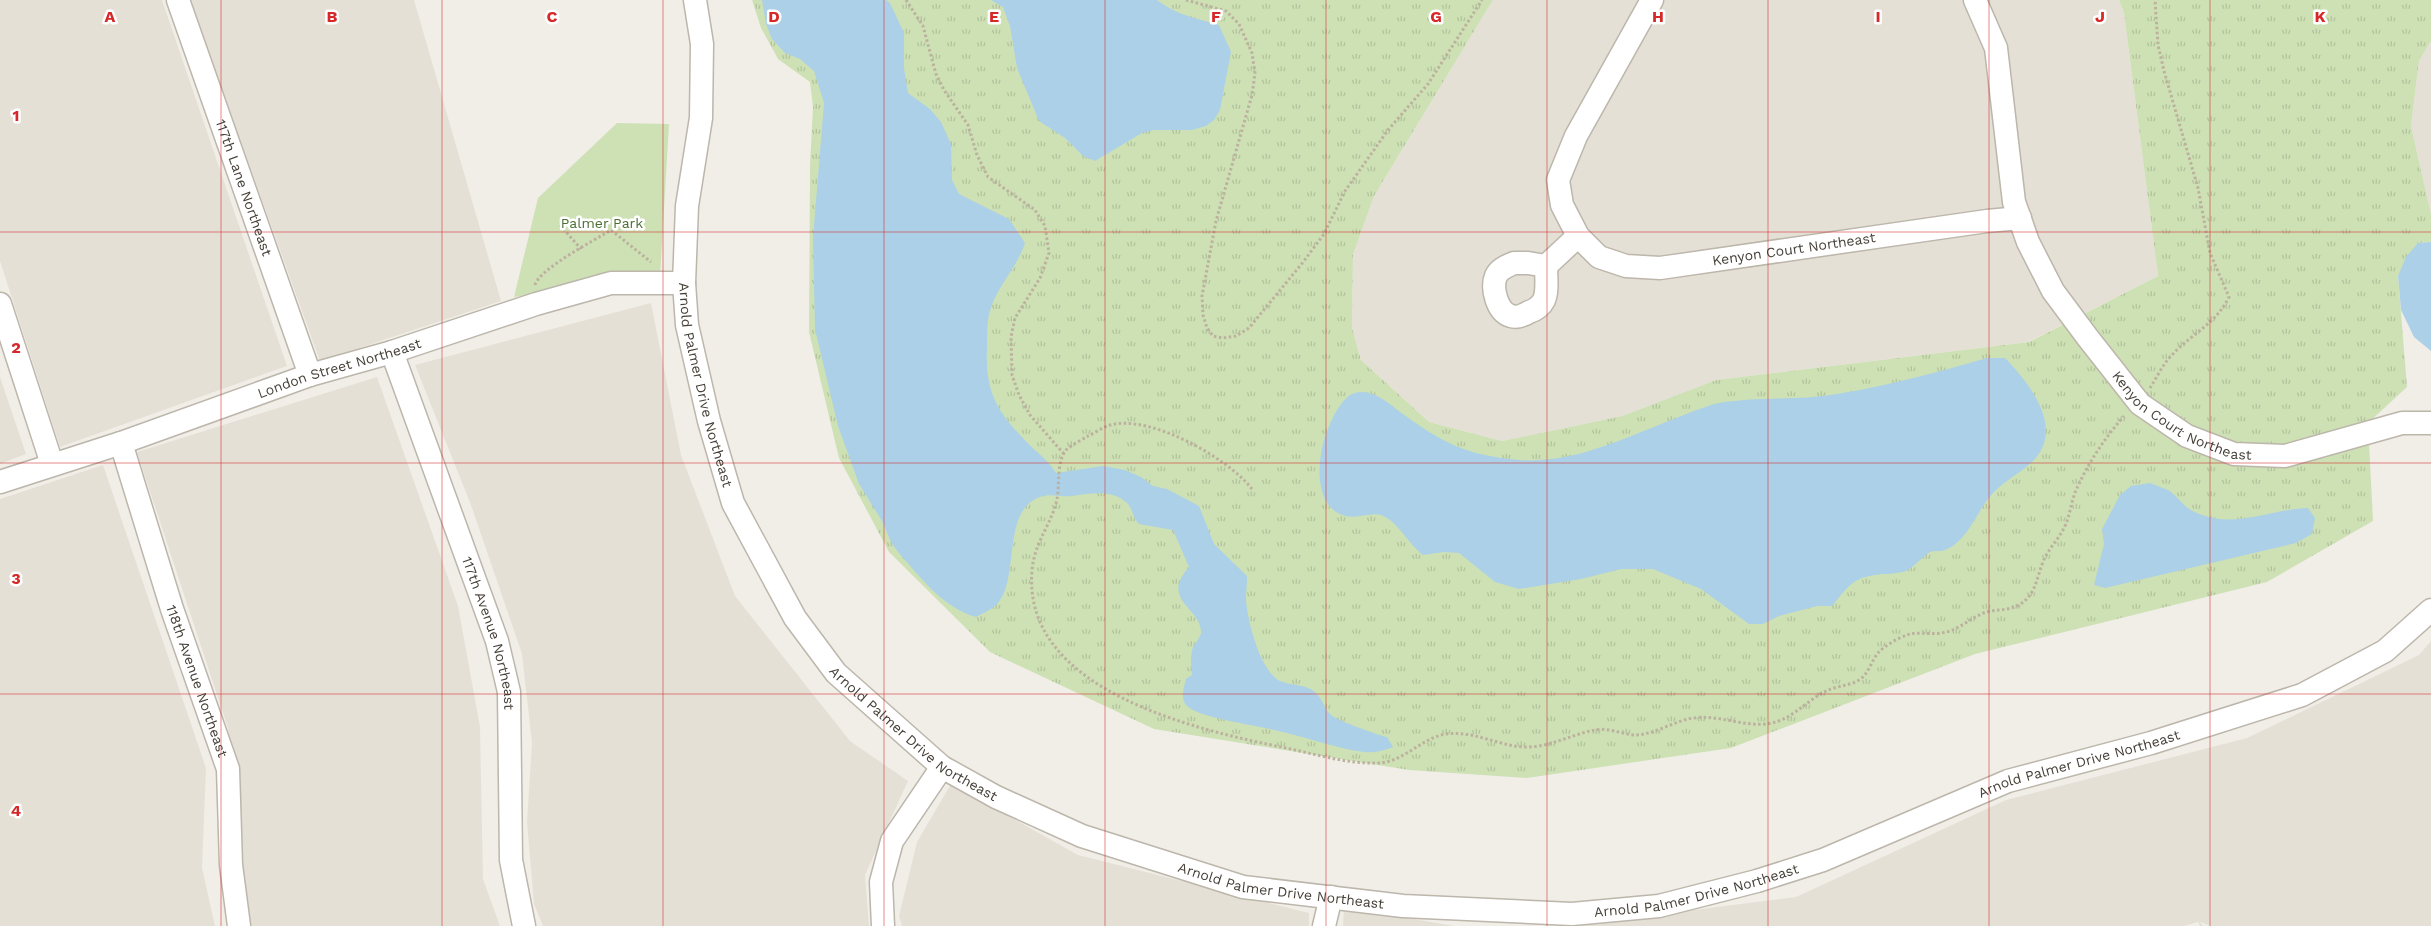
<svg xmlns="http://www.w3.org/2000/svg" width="2431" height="926" font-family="'Work Sans',sans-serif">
	<defs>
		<pattern id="grass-tufts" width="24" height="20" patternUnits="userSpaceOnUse" patternTransform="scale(1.25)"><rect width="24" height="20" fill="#cee1b5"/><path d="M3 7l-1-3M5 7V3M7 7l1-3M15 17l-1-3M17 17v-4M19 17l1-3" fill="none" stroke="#b2c29c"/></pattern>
	</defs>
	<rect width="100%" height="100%" fill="#f1eee8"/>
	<path fill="#e5e0d6" d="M0 0H162L287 366 60 447 0 261Z
		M190 0H414L501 301 320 361Z
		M1493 0H2119L2124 13 2158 276 2028 342 1716 380 1622 416 1502 441 1429 422 1361 360 1352 328 1353 255 1374 196Z
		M2431 41V214L2411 126 2419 61Z
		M651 303 681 455 735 596 850 741 908 781 865 875 869 926H543L534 904 527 822 532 743 522 654 471 505 415 365Z
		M0 377 26 454 0 464Z
		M377 377 458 606 480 727 483 879 500 926H250L243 897 228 728 137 452Z
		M103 465 206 768 202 868 215 926H0V499Z
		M2431 641V926H2211L2200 922 2203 926H2200L2198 922 2184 926H1568L1796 897 2006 800 2247 738 2419 655Z
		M951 784 1078 855 1309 913V926H902L899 916 917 842Z
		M1344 907 1454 926H1343Z"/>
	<path fill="url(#grass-tufts)" d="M752 0H1493L1374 196 1353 255 1352 328 1361 360 1429 422 1502 441 1622 416 1716 380 2029 342 2158 276 2124 13 2119 0H2431V41L2419 61 2411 126 2431 214V242L2418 243 2398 276 2407 387 2368 423 2373 521 2267 582 1975 654 1731 748 1527 778 1409 770 1154 729 990 652 889 552 839 458 809 332 810 165 813 107 810 82 778 59 761 28Z"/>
	<path fill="#cee1b5" d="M617 123 669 124 660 277 514 297 538 198Z"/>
	<path fill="#abd0e7" d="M762 0H886L890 3 904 33V68L908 93 930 109 941 122 951 144 952 180 959 194 1009 219 1025 243C1017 268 996 287 989 314 987 324 987 335 987 345 985 386 993 407 1022 437 1033 450 1047 458 1056 473L1103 466 1125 470 1141 477 1153 486 1167 489 1199 506 1214 544 1247 576C1247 584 1246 591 1246 599 1247 620 1260 671 1280 681 1292 686 1307 684 1316 693 1323 699 1324 709 1331 715 1336 720 1378 735 1387 737L1393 747C1383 751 1375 753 1364 752 1333 748 1304 736 1274 730 1256 725 1197 718 1186 705 1180 697 1184 688 1186 679L1192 675C1191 666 1190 656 1193 647 1195 643 1200 638 1201 633 1202 607 1159 601 1189 567L1173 530 1139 524C1133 518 1133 510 1128 504 1113 488 1089 494 1070 496 1061 497 1048 493 1040 497 1001 511 1020 576 998 603 993 609 983 613 976 617 942 607 921 578 898 552L891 542 882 521 859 484 838 426 815 329 813 238 824 103 814 71 800 59 785 53 772 39 766 24Z
		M991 0H1157C1176 15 1196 18 1219 25L1231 52 1220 110 1214 120 1206 126 1192 130H1154L1142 133 1095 161 1083 156 1065 138 1039 121 1017 68 1010 26 1003 7Z
		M2431 242V351L2414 337 2401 310 2398 276 2406 257 2418 243Z
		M1987 358H2005C2030 384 2066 429 2032 462 2017 476 2002 481 1988 499 1975 516 1967 541 1945 550 1940 552 1935 550 1930 552 1922 557 1915 566 1906 571 1900 573 1890 574 1884 574 1853 577 1851 583 1832 606H1817L1779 616 1763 624H1749L1701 589 1653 569H1621L1581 579 1519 589 1495 582 1459 553 1444 552 1423 555C1407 543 1398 521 1381 515 1370 512 1356 519 1345 516 1312 507 1317 456 1327 432 1331 420 1342 396 1355 393 1371 388 1389 403 1400 412 1443 443 1465 455 1519 460 1574 464 1627 437 1676 418 1690 413 1705 406 1719 403 1758 396 1798 401 1837 394 1887 386 1938 372 1987 358Z
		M2150 483C2156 486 2166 488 2171 492 2184 503 2183 508 2202 515 2238 528 2272 509 2308 508L2315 518 2312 534 2296 543 2105 588 2094 585 2104 544 2102 529 2120 495 2131 486Z"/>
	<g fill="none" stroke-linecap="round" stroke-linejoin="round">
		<g stroke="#bcb6ab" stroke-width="25">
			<g id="minor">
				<path id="s1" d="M178 0 310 375"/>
				<path id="s2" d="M695 0 702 44 701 118 687 206 684 283 687 325 709 421 733 503 795 618 836 673 942 767 996 797 1082 836 1243 887 1403 906 1572 914 1659 906 1757 881 1823 860 2008 781 2151 743 2302 695 2385 651 2431 610"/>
				<path id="s3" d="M1652 0 1576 136 1558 180 1562 205 1578 236 1599 257 1626 266 1660 268 1987 221 2020 218"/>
				<path id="s4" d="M1975 0 1996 48 2014 202 2028 242 2053 291 2088 338 2140 404 2187 436 2234 454 2285 456 2402 423H2431"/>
				<path d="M1514 263H1528L1546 266C1546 276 1548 291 1544 300 1541 306 1535 310 1529 312 1524 315 1517 318 1511 316 1497 312 1491 288 1496 276 1499 269 1507 266 1514 263Z"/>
				<path d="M1546 266 1578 236"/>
				<path d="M0 304 52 464"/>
				<path id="s5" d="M392 352 497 641 509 692 511 860 524 926"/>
				<path id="s6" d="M121 443 172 609 228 769 231 865 239 926"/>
				<path id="s7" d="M0 482 121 443 310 375 392 352 536 304 611 283H684"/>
				<path d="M883 926 881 882 892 841 942 767"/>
				<path d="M1324 926 1331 897"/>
			</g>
		</g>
		<path stroke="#bcb19e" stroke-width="3" stroke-dasharray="2.5 2.5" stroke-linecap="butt" d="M906 0 923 26 936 74 944 90 968 125 977 155 988 177 1035 210 1045 226 1049 253 1040 278 1015 318 1011 337 1012 375 1019 395 1030 415 1064 454
			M1186 0 1226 11 1239 24 1252 53 1255 73 1252 95 1216 221 1202 296 1203 315 1207 328 1213 336 1223 338 1236 336 1249 328 1304 261 1324 234 1345 191 1388 130 1428 84 1482 0
			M560 225 581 249
			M535 285C539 269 595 240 611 230L651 262
			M2150 388C2157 377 2163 364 2172 355 2191 334 2216 324 2229 297L2210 253 2198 188 2164 71 2158 45 2155 0
			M1252 489C1228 458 1150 414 1110 425 1103 427 1095 433 1088 436 1081 440 1072 445 1066 450 1056 463 1060 485 1057 499 1052 524 1034 542 1032 571 1022 691 1197 730 1286 748 1315 754 1347 764 1377 763 1403 763 1421 738 1446 734 1476 730 1501 748 1529 747 1552 746 1573 734 1595 730 1609 727 1623 735 1636 735 1656 734 1674 721 1693 718 1722 714 1748 730 1776 722 1795 716 1809 699 1826 691 1836 686 1849 686 1859 680 1869 674 1871 661 1878 653 1884 646 1898 638 1907 635 1918 631 1929 635 1941 633 1958 631 1970 618 1986 612 1997 609 2008 611 2019 605 2036 595 2036 579 2043 562 2048 549 2059 539 2065 526 2071 513 2071 499 2078 486 2090 460 2105 438 2124 416"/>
		<use href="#minor" stroke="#fff" stroke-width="22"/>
	</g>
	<path fill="none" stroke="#d62828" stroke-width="1" stroke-opacity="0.55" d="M221 0V926M442 0V926M663 0V926M884 0V926M1105 0V926M1326 0V926M1547 0V926M1768 0V926M1989 0V926M2210 0V926M0 232H2431M0 463H2431M0 694H2431"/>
	<g text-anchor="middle" stroke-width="5" stroke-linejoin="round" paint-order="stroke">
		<g font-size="14" fill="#443f37" stroke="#fff">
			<text dy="5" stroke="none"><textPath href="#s1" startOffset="199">117th Lane Northeast</textPath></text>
			<text dy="5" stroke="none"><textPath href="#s3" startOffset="491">Kenyon Court Northeast</textPath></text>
			<text dy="5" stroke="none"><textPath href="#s7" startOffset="358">London Street Northeast</textPath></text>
			<text dy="5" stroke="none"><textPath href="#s2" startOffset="389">Arnold Palmer Drive Northeast</textPath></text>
			<text dy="5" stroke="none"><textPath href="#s4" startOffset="490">Kenyon Court Northeast</textPath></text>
			<text dy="5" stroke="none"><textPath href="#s5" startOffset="298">117th Avenue Northeast</textPath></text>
			<text dy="5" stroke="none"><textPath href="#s6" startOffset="250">118th Avenue Northeast</textPath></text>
			<text dy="5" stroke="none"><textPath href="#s2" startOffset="809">Arnold Palmer Drive Northeast</textPath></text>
			<text dy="5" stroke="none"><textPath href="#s2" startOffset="2039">Arnold Palmer Drive Northeast</textPath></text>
			<text dy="5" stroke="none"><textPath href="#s2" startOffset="1214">Arnold Palmer Drive Northeast</textPath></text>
			<text dy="5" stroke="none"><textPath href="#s2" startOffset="1634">Arnold Palmer Drive Northeast</textPath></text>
		</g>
		<g font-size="14" fill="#4a6e32" stroke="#fff">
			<text x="602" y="228">Palmer Park</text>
		</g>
	</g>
	<g font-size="16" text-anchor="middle" font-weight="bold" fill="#d62828" stroke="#fff" stroke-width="5" stroke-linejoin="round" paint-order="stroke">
		<text x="110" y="22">A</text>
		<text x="332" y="22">B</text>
		<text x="552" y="22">C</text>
		<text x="774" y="22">D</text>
		<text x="994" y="22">E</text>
		<text x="1216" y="22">F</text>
		<text x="1436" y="22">G</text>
		<text x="1658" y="22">H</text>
		<text x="1878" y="22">I</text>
		<text x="2100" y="22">J</text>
		<text x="2320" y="22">K</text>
		<text x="16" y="121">1</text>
		<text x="16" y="353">2</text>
		<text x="16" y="584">3</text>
		<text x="16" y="816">4</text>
	</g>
</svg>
